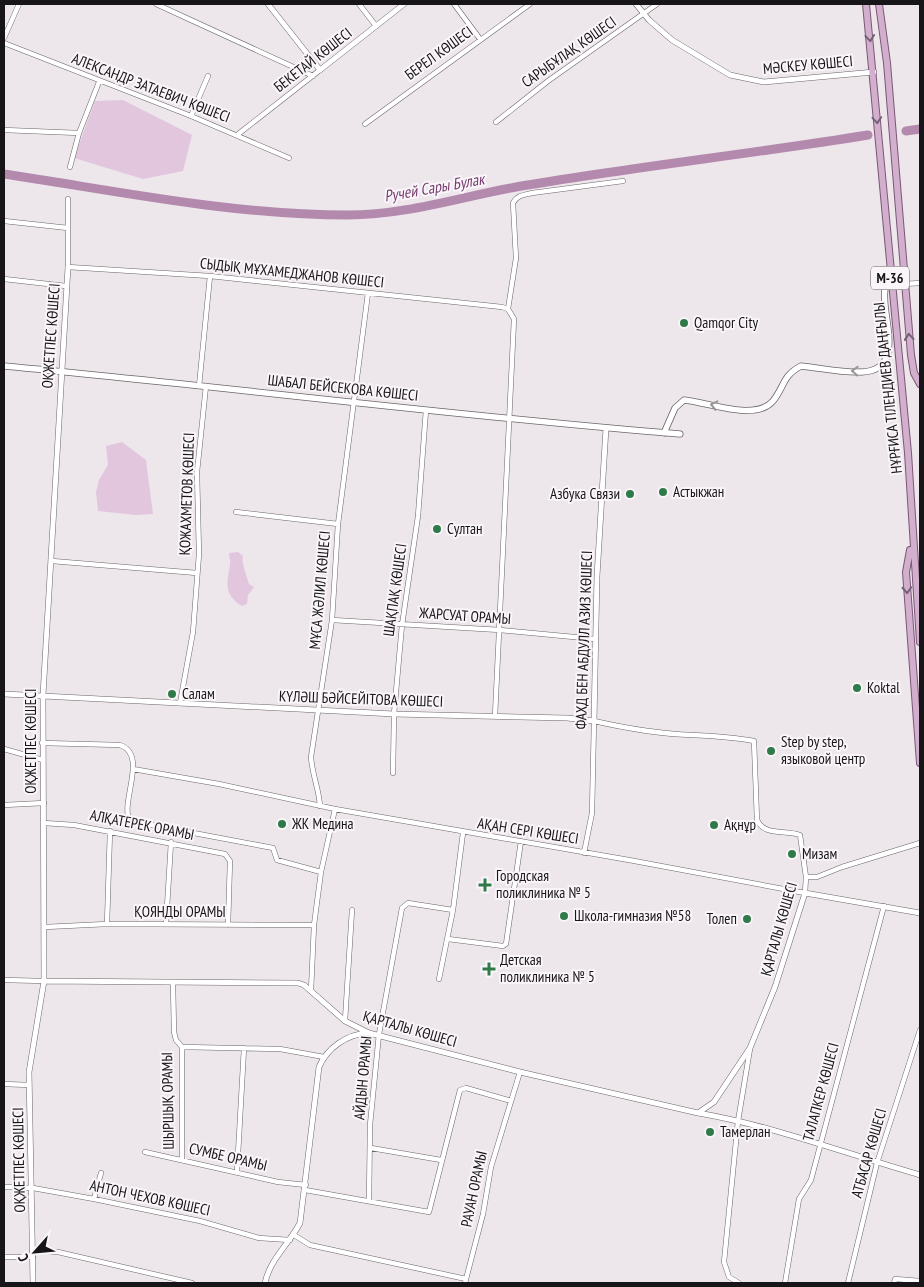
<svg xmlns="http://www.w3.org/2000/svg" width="924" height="1287" font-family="'PT Sans Narrow',sans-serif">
	<rect width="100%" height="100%" fill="#ede7ec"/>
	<path fill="#e2c6dd" d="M123 100 192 135 183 171 143 179 74 158 95 101Z
		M122 442 146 460 153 514 136 515 98 511 96 492 99 480 108 465 106 446Z
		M238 552 243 556C241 562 247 577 249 584L254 587 248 595 247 604 242 606C223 594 227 583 230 565 231 561 229 557 229 553Z"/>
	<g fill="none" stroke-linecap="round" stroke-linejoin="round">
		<path stroke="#b489ae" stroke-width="9" d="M906 131 920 129
			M4 174C118 191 232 215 348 215 405 215 460 197 516 187 633 167 751 154 868 135"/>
		<g stroke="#6a6569" stroke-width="5.5">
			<path id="minor" d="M156 4 313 76
				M359 4 376 26
				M454 4 480 39
				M4 38 19 4
				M4 43 191 116 289 158
				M191 116 208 76
				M496 122 548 81 657 4
				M365 124 530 4
				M4 130 79 133
				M237 135 320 70
				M70 167 79 133 99 82
				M68 199V267L210 276 502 307 508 309 514 319 495 716
				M4 221 68 228
				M4 279 66 286
				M904 284 920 283
				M508 309 516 258 513 203C517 195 524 195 532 193L623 181
				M199 386 210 276
				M236 512 338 524
				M52 561 197 573
				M332 620 500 630 595 639
				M180 703 193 632 199 554 197 472 206 386
				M42 743 120 745C149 755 119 803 130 821L273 848 277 860 321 872
				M4 749 43 760
				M133 769 219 784 335 809 629 860 805 893 806 877H817L842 867 920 843
				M393 773 394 714 402 625 418 516 426 410
				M4 805 44 803
				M320 806C319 789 312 774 311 757L332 620 338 524 368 293
				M44 823 74 825 225 854 230 861 228 925
				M584 853 592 813 594 721C625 728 660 734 692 735 713 736 733 737 754 741L757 820C765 837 785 829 800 835L806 877
				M107 924 110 831
				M166 924 171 842
				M45 927 107 924 314 925
				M448 939 503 946 506 944 521 841
				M439 979 453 910 463 833
				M4 980 44 981
				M173 983 174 1032 176 1040 182 1047V1160
				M311 991 314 925 321 872 335 809
				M345 1021 352 910
				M182 1047 280 1049 324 1057
				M4 1084 29 1085
				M371 1148 441 1160
				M145 1152 278 1182 306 1185
				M237 1172 244 1048
				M4 1187 33 1188 94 1199 200 1221 259 1238 290 1240
				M305 1190 429 1212 460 1090 466 1088 511 1101
				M94 1199 101 1173
				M369 1201 370 1125 379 1034 402 908 408 903 453 910
				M294 1235 310 1245 466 1279
				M33 1250 58 1252 192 1283
				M4 1257H33
				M465 1283 483 1214 491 1167 520 1072
				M739 1283 729 1277 724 1262 738 1121 750 1049
				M785 1283 799 1199 811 1180 884 906
				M848 1283 877 1163 920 1030
				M894 1283 895 1279 920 1281"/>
		</g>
		<g stroke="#6a6569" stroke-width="6">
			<path id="tertiary" d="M268 4 320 70 404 4
				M636 4 649 20 672 40 730 75 764 82 874 72
				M4 694 394 714 567 718 594 721 597 576 606 428
				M44 981 298 983 304 985 345 1021 369 1033 520 1072 698 1113 714 1102 750 1048 775 987 805 893 920 913
				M698 1113C774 1126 847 1154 920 1175
				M33 1283 29 1072 44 981 43 695 68 267
				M265 1283C270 1259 289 1244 300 1223L319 1067C327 1048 347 1034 368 1033"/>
		</g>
		<g stroke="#6a6569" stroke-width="7">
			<path id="secondary" d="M4 366C229 387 454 416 680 434
				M664 433 675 408 684 400C708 402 755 422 773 401 785 386 782 376 801 366 821 368 842 373 862 372 908 370 880 314 885 289 885 286 888 281 890 279"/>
		</g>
		<g stroke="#7c5677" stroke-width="8">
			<path id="primary" d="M866 4 908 453 920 642
				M879 4 887 63 911 355 914 373 920 384
				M910 550 906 572 920 763"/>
		</g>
		<use href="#minor" stroke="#fff" stroke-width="4.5"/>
		<use href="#tertiary" stroke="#fff" stroke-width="5"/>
		<use href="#secondary" stroke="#fff" stroke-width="5.5"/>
		<use href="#primary" stroke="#d1afcd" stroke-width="6"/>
	</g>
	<defs><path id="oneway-chevron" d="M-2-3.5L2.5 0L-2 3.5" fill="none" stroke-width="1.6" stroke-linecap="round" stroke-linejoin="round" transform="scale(1.25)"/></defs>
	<g stroke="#746272">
		<use href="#oneway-chevron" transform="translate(870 38) rotate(84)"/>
		<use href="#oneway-chevron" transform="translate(877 120) rotate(86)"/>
		<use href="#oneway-chevron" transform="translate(909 337) rotate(-95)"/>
		<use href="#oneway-chevron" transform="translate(907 590) rotate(87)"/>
	</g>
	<g stroke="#979697">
		<use href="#oneway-chevron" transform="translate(855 371) rotate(-177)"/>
		<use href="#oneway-chevron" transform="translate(714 405) rotate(-167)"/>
	</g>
	<g fill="#2f7a48" stroke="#faf5f9" stroke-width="2">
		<circle cx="684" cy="323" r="5"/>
		<circle cx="663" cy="492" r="5"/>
		<circle cx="630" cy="494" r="5"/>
		<circle cx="437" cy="529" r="5"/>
		<circle cx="857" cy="688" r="5"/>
		<circle cx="172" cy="694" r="5"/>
		<circle cx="771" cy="751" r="5"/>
		<circle cx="282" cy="824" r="5"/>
		<circle cx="714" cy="825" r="5"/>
		<circle cx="792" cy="854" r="5"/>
		<path d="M482.5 877.5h5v5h5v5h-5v5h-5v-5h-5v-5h5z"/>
		<circle cx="564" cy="916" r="5"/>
		<circle cx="747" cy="919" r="5"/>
		<path d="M486.5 961.5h5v5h5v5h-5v5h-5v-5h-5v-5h5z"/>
		<circle cx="710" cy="1132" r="5"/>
	</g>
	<g text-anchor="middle" stroke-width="4" stroke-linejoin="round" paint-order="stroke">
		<rect fill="#faf5f9" stroke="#5b585b" stroke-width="1" x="871" y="266.5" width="38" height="23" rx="4"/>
		<g font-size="14" font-weight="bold" fill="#171517">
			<text x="890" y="283">M-36</text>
		</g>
		<g font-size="15" fill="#171517" stroke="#faf5f9">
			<text transform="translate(569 52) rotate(-35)" y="5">САРЫБҰЛАҚ КӨШЕСІ</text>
			<text transform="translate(439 53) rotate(-36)" y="5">БЕРЕЛ КӨШЕСІ</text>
			<text transform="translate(313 60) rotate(-38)" y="5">БЕКЕТАЙ КӨШЕСІ</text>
			<text transform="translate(808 65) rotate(-5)" y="5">МӘСКЕУ КӨШЕСІ</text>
			<text transform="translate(151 88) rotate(21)" y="5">АЛЕКСАНДР ЗАТАЕВИЧ КӨШЕСІ</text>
			<text transform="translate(292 273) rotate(6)" y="5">СЫДЫҚ МҰХАМЕДЖАНОВ КӨШЕСІ</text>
			<text transform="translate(51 336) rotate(-86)" y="5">ОҚЖЕТПЕС КӨШЕСІ</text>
			<text transform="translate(343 388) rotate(6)" y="5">ШАБАЛ БЕЙСЕКОВА КӨШЕСІ</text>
			<text transform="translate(888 388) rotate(-96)" y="5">НҰРҒИСА ТІЛЕНДИЕВ ДАҢҒЫЛЫ</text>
			<text transform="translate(187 494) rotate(-88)" y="5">ҚОЖАХМЕТОВ КӨШЕСІ</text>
			<text transform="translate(320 590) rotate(-85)" y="5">МҰСА ЖӘЛИЛ КӨШЕСІ</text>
			<text transform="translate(395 590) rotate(-82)" y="5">ШАҚПАҚ КӨШЕСІ</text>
			<text transform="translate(465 616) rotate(4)" y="5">ЖАРСУАТ ОРАМЫ</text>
			<text transform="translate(584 640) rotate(-88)" y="5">ФАХД БЕН АБДУЛЛ АЗИЗ КӨШЕСІ</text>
			<text transform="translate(361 699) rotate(2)" y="5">КҮЛӘШ БӘЙСЕЙІТОВА КӨШЕСІ</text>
			<text transform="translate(31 741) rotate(-90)" y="5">ОҚЖЕТПЕС КӨШЕСІ</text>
			<text transform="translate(142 825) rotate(11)" y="5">АЛҚАТЕРЕК ОРАМЫ</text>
			<text transform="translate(528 831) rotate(9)" y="5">АҚАН СЕРІ КӨШЕСІ</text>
			<text x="180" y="917">ҚОЯНДЫ ОРАМЫ</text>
			<text transform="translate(779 929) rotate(-74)" y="5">ҚАРТАЛЫ КӨШЕСІ</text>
			<text transform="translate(410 1029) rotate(16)" y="5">ҚАРТАЛЫ КӨШЕСІ</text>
			<text transform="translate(363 1078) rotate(-85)" y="5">АЙДЫН ОРАМЫ</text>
			<text transform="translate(821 1092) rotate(-75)" y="5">ТАЛАПКЕР КӨШЕСІ</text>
			<text transform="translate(168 1101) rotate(-91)" y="5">ШЫРШЫҚ ОРАМЫ</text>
			<text transform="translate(869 1153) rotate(-74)" y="5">АТБАСАР КӨШЕСІ</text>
			<text transform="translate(228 1157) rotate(13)" y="5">СУМБЕ ОРАМЫ</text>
			<text transform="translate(19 1160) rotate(-91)" y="5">ОҚЖЕТПЕС КӨШЕСІ</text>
			<text transform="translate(474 1189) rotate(-78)" y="5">РАУАН ОРАМЫ</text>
			<text transform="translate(150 1198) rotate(12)" y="5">АНТОН ЧЕХОВ КӨШЕСІ</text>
		</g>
		<g font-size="15" fill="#171517" stroke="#faf5f9" text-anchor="start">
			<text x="694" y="328">Qamqor City</text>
			<text x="673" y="497">Астыкжан</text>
			<text x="620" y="499" text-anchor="end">Азбука Связи</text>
			<text x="447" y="534">Султан</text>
			<text x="867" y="693">Koktal</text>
			<text x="182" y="699">Салам</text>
			<text x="781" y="747">Step by step,<tspan x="781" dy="17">языковой центр</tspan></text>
			<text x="292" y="829">ЖК Медина</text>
			<text x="724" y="830">Ақнұр</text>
			<text x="802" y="859">Мизам</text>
			<text x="496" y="881">Городская<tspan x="496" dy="17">поликлиника № 5</tspan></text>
			<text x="574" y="921">Школа-гимназия №58</text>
			<text x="737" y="924" text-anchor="end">Толеп</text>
			<text x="500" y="965">Детская<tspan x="500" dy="17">поликлиника № 5</tspan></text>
			<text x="720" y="1137">Тамерлан</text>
		</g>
		<g font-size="16" font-style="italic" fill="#773f71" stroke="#faf5f9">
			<text transform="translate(434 187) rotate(-10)" y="6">Ручей Сары Булак</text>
		</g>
	</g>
	<rect width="924" height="1287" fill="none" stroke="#171517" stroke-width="10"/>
	<g transform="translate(35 1252) rotate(243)" stroke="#faf5f9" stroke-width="4" paint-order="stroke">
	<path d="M0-4L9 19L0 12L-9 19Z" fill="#171517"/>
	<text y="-8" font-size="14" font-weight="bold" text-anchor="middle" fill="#171517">С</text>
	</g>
</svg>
